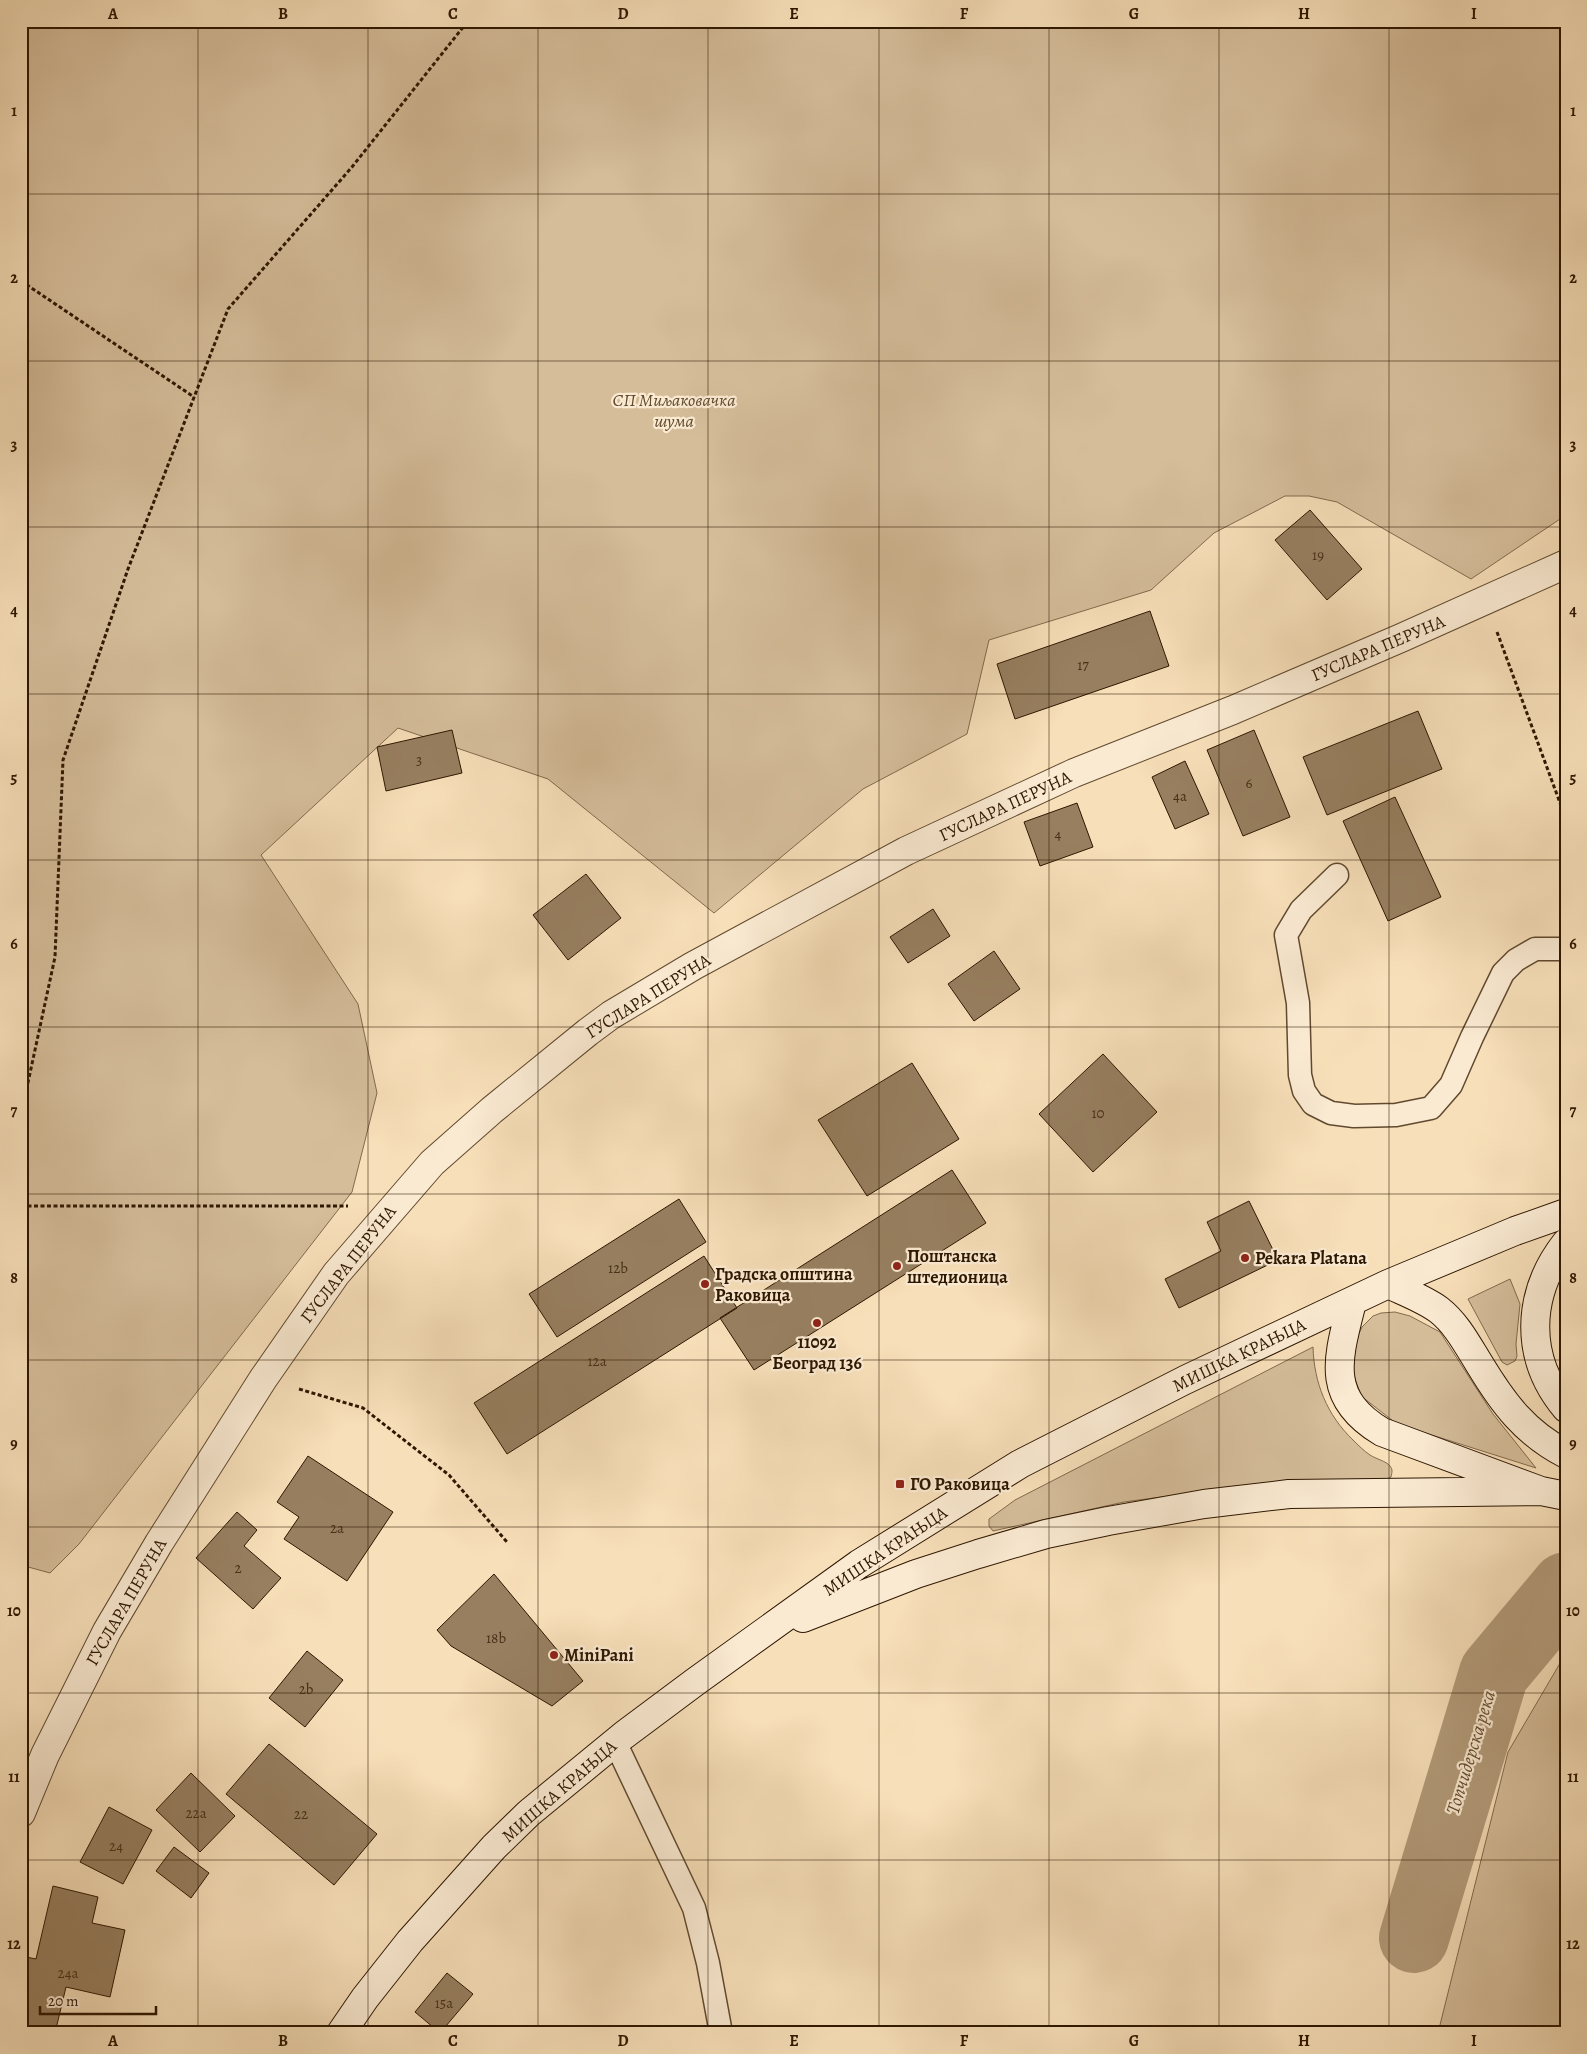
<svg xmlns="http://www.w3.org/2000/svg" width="1587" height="2054" font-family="Alegreya,serif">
	<rect width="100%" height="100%" fill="#f7dfb9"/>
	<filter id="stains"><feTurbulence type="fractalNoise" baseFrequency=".004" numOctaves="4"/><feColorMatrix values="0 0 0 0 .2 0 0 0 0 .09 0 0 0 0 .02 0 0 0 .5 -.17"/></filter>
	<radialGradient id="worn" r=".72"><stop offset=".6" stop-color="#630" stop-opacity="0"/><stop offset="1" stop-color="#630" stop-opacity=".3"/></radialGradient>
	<path fill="#d5bd9a" stroke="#826a4d" d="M21 21H1566V515L1471 579 1337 502 1309 496H1285L1214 533 1151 590 989 640 967 734 863 789 714 913 548 779 398 728 261 855 358 1004 377 1093 352 1192 79 1544 50 1573 21 1565Z
		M1510 1279 1520 1304 1516 1344 1517 1356 1515 1361 1507 1365 1502 1362 1468 1299Z
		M1395 1312 1410 1316 1440 1332 1493 1414 1536 1468 1397 1424 1361 1396 1353 1373 1354 1344 1362 1327 1373 1316 1381 1313Z
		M1313 1347C1314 1383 1327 1415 1353 1440 1358 1445 1364 1451 1370 1455 1376 1459 1386 1461 1390 1466 1393 1470 1392 1472 1391 1477L1387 1479 1213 1490 1124 1502 993 1531 989 1526V1519L1015 1500Z
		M1566 1653V2033H1438L1508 1752Z"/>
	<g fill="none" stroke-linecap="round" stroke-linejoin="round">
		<path stroke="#b39b7a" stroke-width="70" d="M1414 1938 1494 1673 1566 1587"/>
	</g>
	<path fill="#977f60" stroke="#2e1700" d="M1310 510 1362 569 1327 600 1275 540Z
		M1150 611 1169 666 1015 719 997 664Z
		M1418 711 1442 769 1327 815 1303 757Z
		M452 730 462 773 386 791 377 747Z
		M1254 730 1290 817 1243 836 1207 750Z
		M1185 761 1209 814 1175 829 1152 777Z
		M1395 797 1441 897 1388 921 1343 821Z
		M1077 803 1093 847 1040 866 1024 822Z
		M586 874 621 918 568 960 533 915Z
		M933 909 950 936 908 963 890 937Z
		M994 951 1020 989 974 1021 948 984Z
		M1103 1054 1157 1112 1093 1172 1039 1114Z
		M912 1063 959 1139 867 1196 818 1120Z
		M952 1170 986 1223 754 1370 720 1318Z
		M679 1199 706 1242 557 1337 529 1294Z
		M1249 1201 1278 1260 1179 1308 1165 1279 1221 1251 1207 1222Z
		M704 1256 737 1308 507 1454 474 1403Z
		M308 1456 393 1512 347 1581 284 1539 299 1517 277 1502Z
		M237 1512 257 1530 244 1546 281 1578 253 1609 196 1558Z
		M494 1574 583 1681 552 1706 451 1646 437 1630Z
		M307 1651 343 1680 305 1727 269 1698Z
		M269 1744 377 1834 334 1885 226 1794Z
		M191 1773 235 1816 200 1852 156 1810Z
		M109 1807 152 1830 123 1884 80 1862Z
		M174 1847 209 1873 191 1898 156 1871Z
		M53 1886 98 1897 92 1923 125 1930 110 1997 66 1987 55 2033H21V1956L36 1959Z
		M447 1973 473 1994 440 2033 415 2012Z"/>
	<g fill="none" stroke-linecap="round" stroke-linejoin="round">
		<g stroke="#60492e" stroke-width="25">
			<path id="lane" d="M1337 875 1301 910 1286 935 1298 1003 1300 1075 1304 1091 1313 1104 1331 1113 1354 1116 1396 1115 1431 1108 1451 1085 1472 1037 1503 973 1516 960 1535 949H1566
				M615 1742 694 1908 708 1963 721 2033"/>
		</g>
		<g stroke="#60492e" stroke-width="30">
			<path id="street" d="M21 1813 45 1755 107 1631 159 1543 263 1379 336 1274 432 1163 492 1110 588 1032 611 1015 693 966 906 851 1074 773 1233 710 1401 638 1566 564"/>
		</g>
		<g stroke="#2e1700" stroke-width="30">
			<path id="secondary" d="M1566 1243C1526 1294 1524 1358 1566 1408
				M1388 1284C1405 1292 1424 1299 1439 1310 1457 1324 1468 1346 1480 1365 1503 1403 1525 1433 1566 1454
				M1352 1302C1338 1358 1324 1397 1382 1432L1541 1491 1566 1496
				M803 1618 916 1574 978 1554 1046 1534 1108 1521 1204 1504 1289 1494 1541 1491
				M341 2033 365 1998 410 1941 494 1847 529 1813 624 1735 695 1682 859 1564 1020 1464 1185 1380 1388 1284 1515 1231 1566 1213"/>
		</g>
		<path stroke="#2e1700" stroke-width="3" stroke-dasharray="4 2.5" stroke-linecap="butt" d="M21 281 194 397
			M1497 632 1566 819
			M21 1081 28 1083
			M21 1115 55 957 63 760 128 569 228 309 352 167 468 21
			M21 1206H348
			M299 1389 363 1408 449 1475 507 1542"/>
		<use href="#lane" stroke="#faead2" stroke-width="22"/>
		<use href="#street" stroke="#faead2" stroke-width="28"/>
		<use href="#secondary" stroke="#faead2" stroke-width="28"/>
	</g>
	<path fill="none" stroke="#2e1700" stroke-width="1" stroke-opacity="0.55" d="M198 21V2033M368 21V2033M538 21V2033M708 21V2033M879 21V2033M1049 21V2033M1219 21V2033M1389 21V2033M21 194H1566M21 361H1566M21 527H1566M21 694H1566M21 860H1566M21 1027H1566M21 1194H1566M21 1360H1566M21 1527H1566M21 1693H1566M21 1860H1566"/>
	<g fill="#8f2418" stroke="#faead2" stroke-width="2">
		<circle cx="1245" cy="1258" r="5"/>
		<circle cx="897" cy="1266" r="5"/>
		<circle cx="705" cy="1284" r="5"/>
		<circle cx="817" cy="1323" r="5"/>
		<rect x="895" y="1479" width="10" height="10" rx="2.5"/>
		<circle cx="554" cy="1655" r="5"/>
	</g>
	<g text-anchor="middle" stroke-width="4.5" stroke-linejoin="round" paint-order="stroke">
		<g font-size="15" fill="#483118">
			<text x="1318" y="560">19</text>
			<text x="1083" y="670">17</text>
			<text x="419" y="765">3</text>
			<text x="1249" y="788">6</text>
			<text x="1180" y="801">4a</text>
			<text x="1058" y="839">4</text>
			<text x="1098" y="1118">10</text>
			<text x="618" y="1273">12b</text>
			<text x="597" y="1366">12a</text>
			<text x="337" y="1533">2a</text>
			<text x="238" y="1573">2</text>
			<text x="496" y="1643">18b</text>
			<text x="306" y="1694">2b</text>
			<text x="196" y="1818">22a</text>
			<text x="301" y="1819">22</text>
			<text x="116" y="1851">24</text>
			<text x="68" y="1978">24a</text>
			<text x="444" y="2008">15a</text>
		</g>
		<g font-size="18" font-style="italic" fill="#60492e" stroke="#faead2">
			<text x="674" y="406">СП Миљаковачка<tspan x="674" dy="21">шума</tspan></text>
		</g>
		<g font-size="18" fill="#2e1700" stroke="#faead2">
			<text transform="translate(1378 648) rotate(-23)" y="6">ГУСЛАРА ПЕРУНА</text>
			<text transform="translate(1005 806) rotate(-25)" y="6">ГУСЛАРА ПЕРУНА</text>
			<text transform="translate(648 996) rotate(-32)" y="6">ГУСЛАРА ПЕРУНА</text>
			<text transform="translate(348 1264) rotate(-52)" y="6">ГУСЛАРА ПЕРУНА</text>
			<text transform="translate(1239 1355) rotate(-26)" y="6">МИШКА КРАЊЦА</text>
			<text transform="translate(885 1551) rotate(-34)" y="6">МИШКА КРАЊЦА</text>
			<text transform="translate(126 1602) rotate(-60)" y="6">ГУСЛАРА ПЕРУНА</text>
			<text transform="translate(559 1791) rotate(-41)" y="6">МИШКА КРАЊЦА</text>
		</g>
		<g font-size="18" font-weight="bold" fill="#2e1700" stroke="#faead2" text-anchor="start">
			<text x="907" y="1262">Поштанска<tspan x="907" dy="21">штедионица</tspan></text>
			<text x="1255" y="1264">Pekara Platana</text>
			<text x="715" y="1280">Градска општина<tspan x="715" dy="21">Раковица</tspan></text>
			<text x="817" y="1348" text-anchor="middle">11092<tspan x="817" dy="21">Београд 136</tspan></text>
			<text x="910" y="1490">ГО Раковица</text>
			<text x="564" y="1661">MiniPani</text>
		</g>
		<g font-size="19" font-style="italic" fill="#634c31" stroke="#faead2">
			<text transform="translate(1470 1752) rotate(-73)" y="7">Топчидерска река</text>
		</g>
	</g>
	<rect width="1587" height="2054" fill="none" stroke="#f7dfb9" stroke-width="55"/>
	<path d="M40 2006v8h116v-8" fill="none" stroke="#2e1700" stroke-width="2.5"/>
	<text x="48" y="2006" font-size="15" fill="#2e1700" stroke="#faead2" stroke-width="4" paint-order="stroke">20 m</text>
	<rect x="28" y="28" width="1532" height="1998" fill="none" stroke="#2e1700" stroke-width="2"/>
	<g font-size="16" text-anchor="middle" font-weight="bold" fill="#2e1700">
		<text x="113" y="19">A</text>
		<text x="283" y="19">B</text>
		<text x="453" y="19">C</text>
		<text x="623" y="19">D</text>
		<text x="794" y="19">E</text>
		<text x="964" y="19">F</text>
		<text x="1134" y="19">G</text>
		<text x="1304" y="19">H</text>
		<text x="1474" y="19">I</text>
		<text x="14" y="116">1</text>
		<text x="1573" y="116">1</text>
		<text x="14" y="283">2</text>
		<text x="1573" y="283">2</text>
		<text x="14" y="450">3</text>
		<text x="1573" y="450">3</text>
		<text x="14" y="616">4</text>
		<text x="1573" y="616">4</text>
		<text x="14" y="783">5</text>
		<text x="1573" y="783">5</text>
		<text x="14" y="949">6</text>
		<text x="1573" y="949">6</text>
		<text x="14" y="1116">7</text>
		<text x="1573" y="1116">7</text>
		<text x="14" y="1283">8</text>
		<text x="1573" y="1283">8</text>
		<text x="14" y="1449">9</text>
		<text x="1573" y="1449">9</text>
		<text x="14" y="1616">10</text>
		<text x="1573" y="1616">10</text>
		<text x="14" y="1782">11</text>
		<text x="1573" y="1782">11</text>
		<text x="14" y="1949">12</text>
		<text x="1573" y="1949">12</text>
		<text x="113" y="2046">A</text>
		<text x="283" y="2046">B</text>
		<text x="453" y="2046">C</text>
		<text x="623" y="2046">D</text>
		<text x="794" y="2046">E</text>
		<text x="964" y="2046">F</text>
		<text x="1134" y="2046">G</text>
		<text x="1304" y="2046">H</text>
		<text x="1474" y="2046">I</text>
	</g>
	<rect width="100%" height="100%" filter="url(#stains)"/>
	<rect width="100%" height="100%" fill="url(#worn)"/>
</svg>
